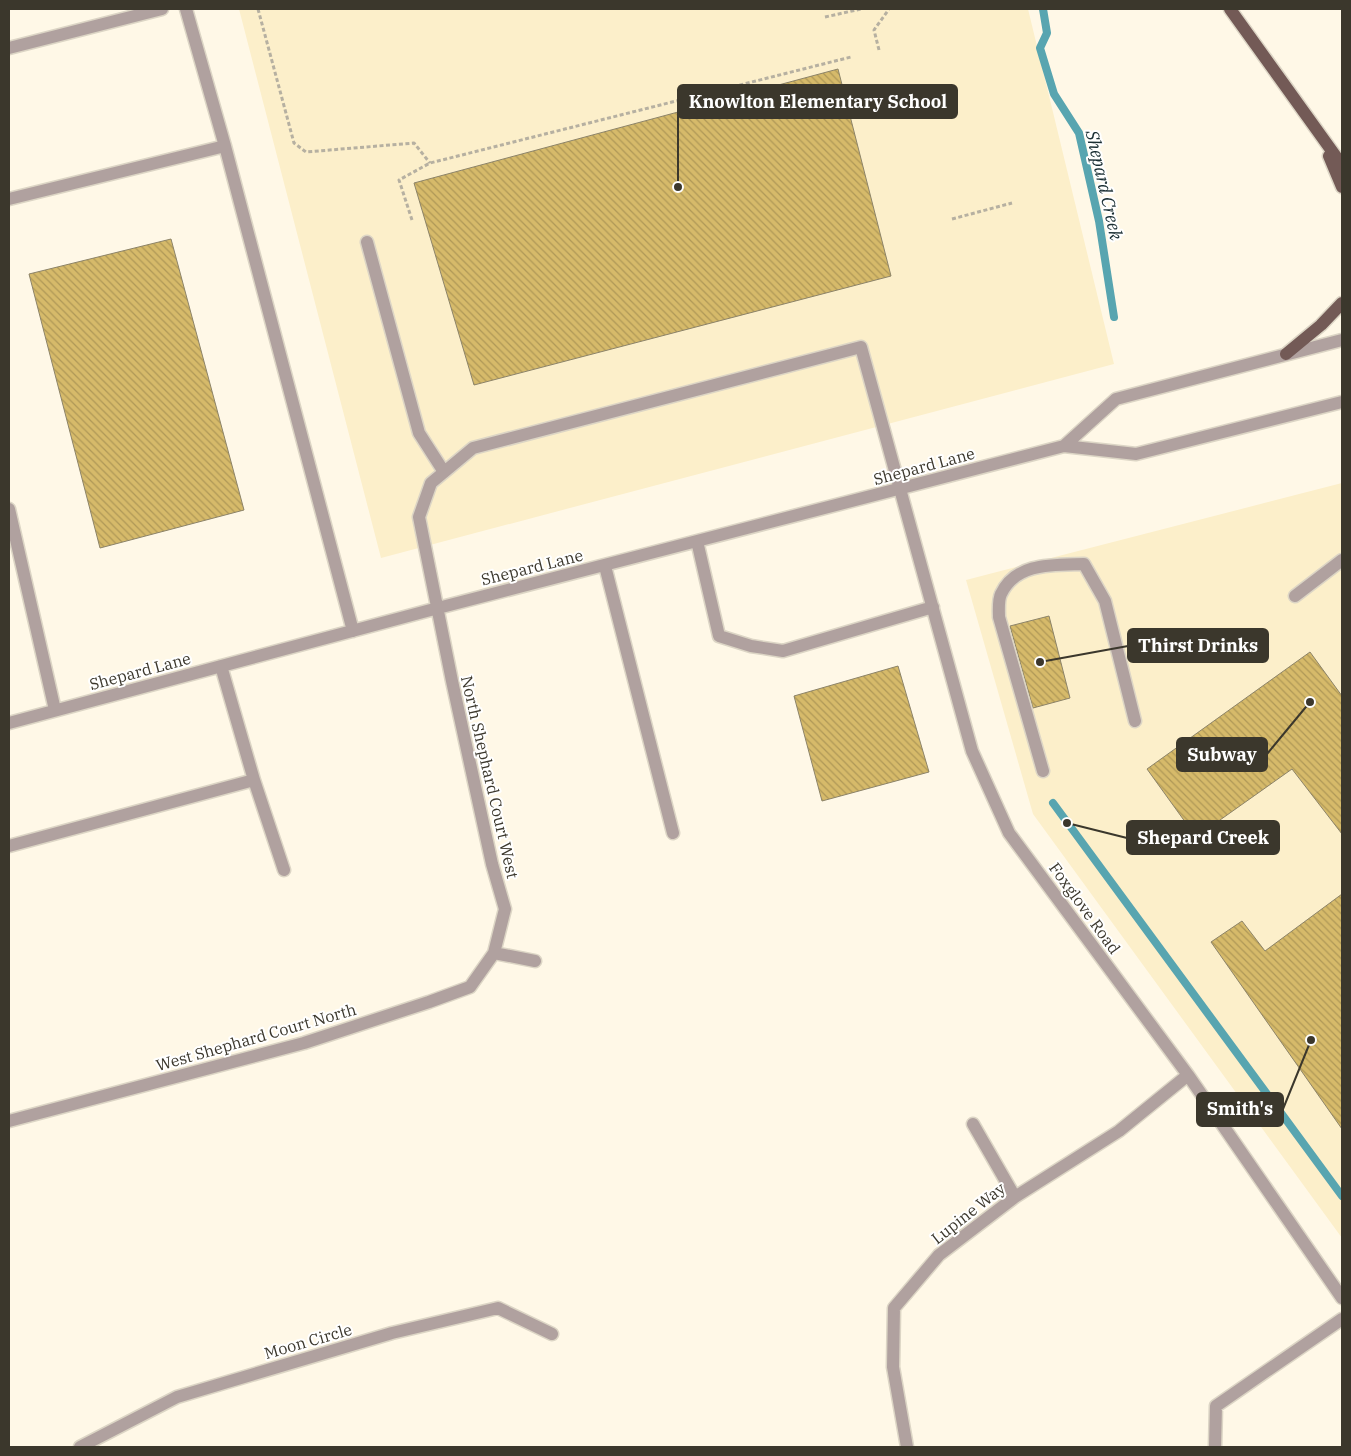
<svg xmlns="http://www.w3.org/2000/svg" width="1351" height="1456" font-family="'IBM Plex Serif',serif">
	<defs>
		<pattern id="building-back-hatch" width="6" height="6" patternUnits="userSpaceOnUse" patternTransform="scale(1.25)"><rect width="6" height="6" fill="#d6ba6a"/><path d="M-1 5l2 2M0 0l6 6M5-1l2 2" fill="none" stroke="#af9857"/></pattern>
	</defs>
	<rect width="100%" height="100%" fill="#fff8e7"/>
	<path fill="#fcefca" d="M239 9H1028L1114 364 381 558Z
		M1342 483V1238L1033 814 966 580Z"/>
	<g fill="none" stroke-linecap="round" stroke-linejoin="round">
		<path stroke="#58a5b0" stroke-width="8" d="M1043 9 1047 33 1040 48 1054 94 1079 133 1099 221 1114 317
			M1053 803 1342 1196"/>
	</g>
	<path fill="url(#building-back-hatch)" stroke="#8c8368" d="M838 69 891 276 474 385 414 183Z
		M171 239 244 510 100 548 29 274Z
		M1049 616 1070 698 1033 708 1010 626Z
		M1310 652 1342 696V834L1292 769 1196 837 1147 769Z
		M898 666 929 772 822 801 794 696Z
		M1342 894V1129L1211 942 1242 921 1265 951Z"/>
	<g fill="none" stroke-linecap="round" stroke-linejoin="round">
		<g stroke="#dcd5c5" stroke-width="15">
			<path id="minor" d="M186 9 225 146
				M9 48 162 9
				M9 199 225 146 353 631
				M367 242 419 433 444 472
				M1064 446 1116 399 1342 340
				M9 509 55 710
				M697 541 719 636 751 646 783 651 933 607
				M605 566 673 833
				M1295 596 1342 560
				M9 723 438 608 1064 446 1136 454 1342 402
				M1043 771 999 617C999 611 998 600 1001 594 1016 562 1054 565 1084 564L1105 601 1135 721
				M254 780 284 870
				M9 846 254 780 221 666
				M494 953 535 961
				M9 1121 304 1043 429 1002 470 987 494 953 505 909 492 864 452 681 419 517 431 483 473 448 861 347 972 751 1009 833 1188 1075 1342 1298
				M973 1124 1015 1197
				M80 1447 177 1397 392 1333 498 1308 552 1334
				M907 1447 893 1367 894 1308 939 1255 1015 1197 1119 1131 1188 1075
				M1215 1447 1216 1406 1342 1319"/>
		</g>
		<g stroke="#dcd5c5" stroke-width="15">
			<path id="major" d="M1230 9 1342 165
				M1329 156 1342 187
				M1286 354 1321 325 1342 303"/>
		</g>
		<path stroke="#b6b0a1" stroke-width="3" stroke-dasharray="4 2.5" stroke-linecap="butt" d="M258 9 294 143 306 152 414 143 430 163
			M825 17 861 9
			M879 50 874 30 889 9
			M952 219 1012 203
			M412 220 399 180 430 163 851 57"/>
		<use href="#minor" stroke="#b0a19f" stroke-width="12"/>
		<use href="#major" stroke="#735a56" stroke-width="12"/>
	</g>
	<g text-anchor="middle" stroke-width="4" stroke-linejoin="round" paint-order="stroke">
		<g font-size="16" fill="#3b372c" stroke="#fff">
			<text transform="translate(924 466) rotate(-15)" y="6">Shepard Lane</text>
			<text transform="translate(532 567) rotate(-14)" y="6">Shepard Lane</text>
			<text transform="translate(140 671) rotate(-15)" y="6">Shepard Lane</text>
			<text transform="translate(490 777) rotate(77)" y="6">North Shephard Court West</text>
			<text transform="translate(1085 908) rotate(54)" y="6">Foxglove Road</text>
			<text transform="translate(256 1037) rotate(-16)" y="6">West Shephard Court North</text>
			<text transform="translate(968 1213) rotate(-38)" y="6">Lupine Way</text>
			<text transform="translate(308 1341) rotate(-16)" y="6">Moon Circle</text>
		</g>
		<g font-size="18" font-style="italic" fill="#192d32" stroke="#fff">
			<text transform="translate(1104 185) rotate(77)" y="6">Shepard Creek</text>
		</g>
	</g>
	<path fill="none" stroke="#3b372c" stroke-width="2" d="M678 187L678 102M1040 662L1128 646M1310 702L1267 754M1067 823L1127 838M1311 1040L1283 1109"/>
	<g fill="#3b372c" stroke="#fff" stroke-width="2">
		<circle cx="678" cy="187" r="5"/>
		<circle cx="1040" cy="662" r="5"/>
		<circle cx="1310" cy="702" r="5"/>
		<circle cx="1067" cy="823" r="5"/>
		<circle cx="1311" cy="1040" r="5"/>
	</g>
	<g fill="#3b372c" stroke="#3b372c" stroke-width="2">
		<rect x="678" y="85" width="279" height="33" rx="5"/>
		<rect x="1128" y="629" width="140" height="33" rx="5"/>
		<rect x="1177" y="738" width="90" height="33" rx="5"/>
		<rect x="1127" y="821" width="152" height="33" rx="5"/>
		<rect x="1197" y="1093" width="86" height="33" rx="5"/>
	</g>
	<g font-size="18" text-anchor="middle" font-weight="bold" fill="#fff">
		<text x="818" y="108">Knowlton Elementary School</text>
		<text x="1198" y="652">Thirst Drinks</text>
		<text x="1222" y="761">Subway</text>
		<text x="1203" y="844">Shepard Creek</text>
		<text x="1240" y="1115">Smith's</text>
	</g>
	<rect width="1351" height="1456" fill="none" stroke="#3b372c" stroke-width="20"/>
</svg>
